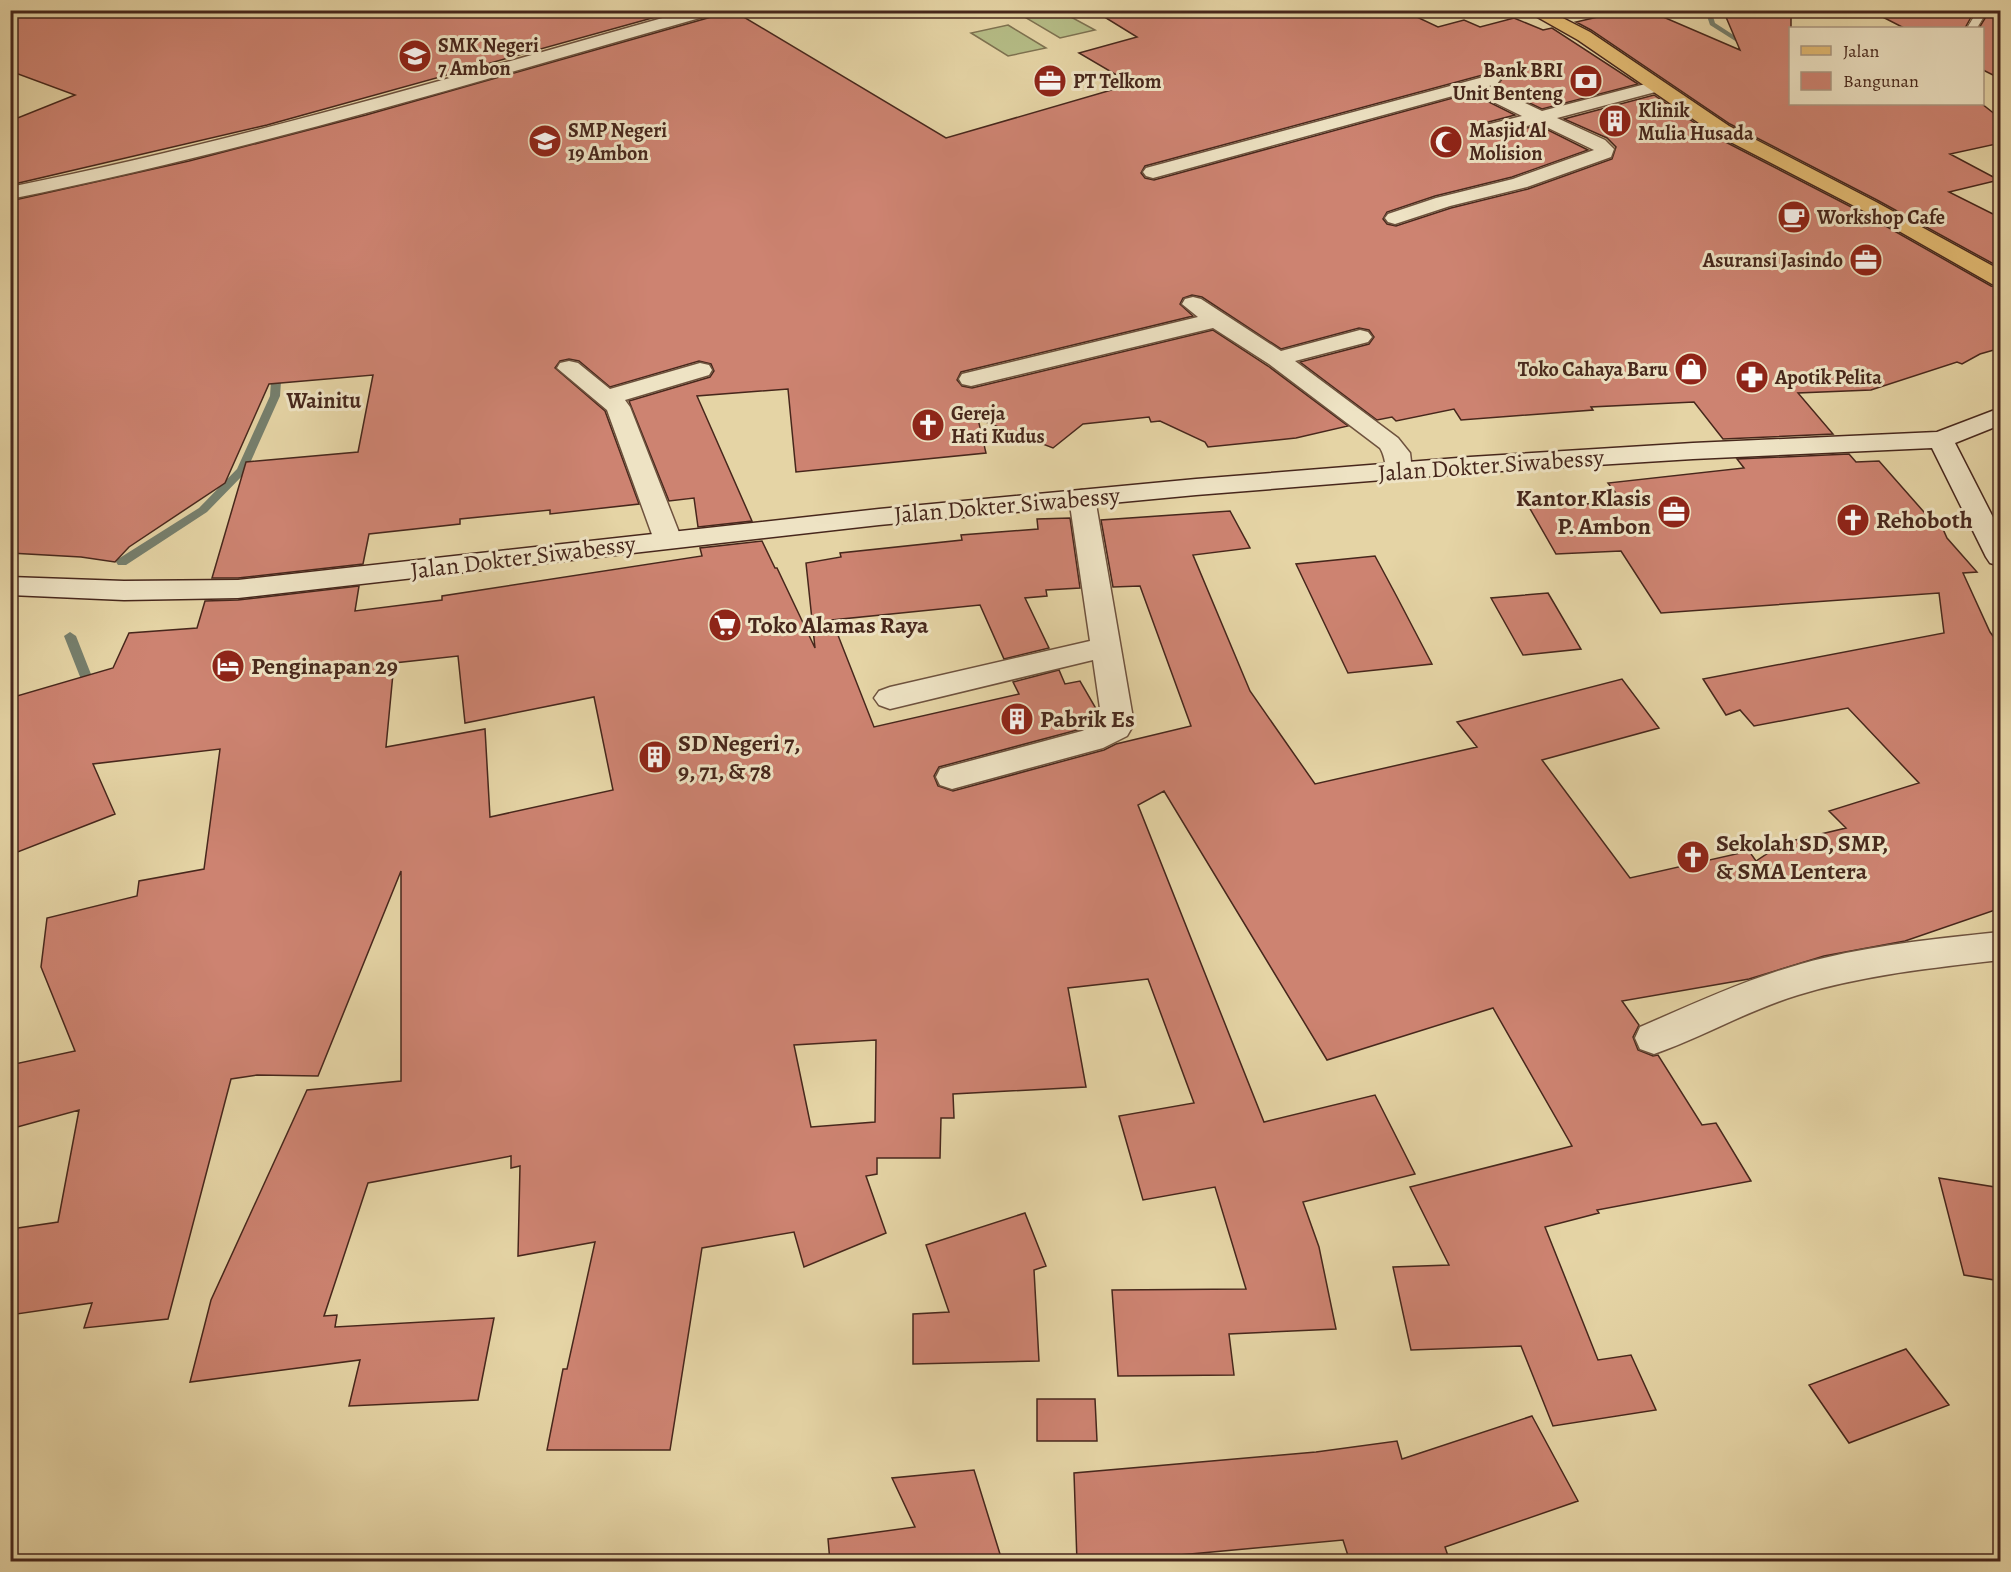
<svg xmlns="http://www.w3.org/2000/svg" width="2011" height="1572" font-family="Alegreya,serif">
	<rect width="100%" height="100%" fill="#e5d4a5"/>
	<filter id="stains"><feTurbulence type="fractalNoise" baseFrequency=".00333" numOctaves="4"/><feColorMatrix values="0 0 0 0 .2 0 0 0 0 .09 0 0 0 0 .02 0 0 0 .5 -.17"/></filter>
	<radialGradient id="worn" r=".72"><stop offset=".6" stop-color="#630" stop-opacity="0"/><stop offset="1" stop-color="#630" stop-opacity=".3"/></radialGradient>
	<path fill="#b5bc86" stroke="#7e7251" stroke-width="1.5" d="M1022 10 1060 11 1095 30 1060 38 1016 12Z
		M1008 25 1046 48 1008 56 971 33Z"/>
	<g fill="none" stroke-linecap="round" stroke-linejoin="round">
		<path fill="#767f6d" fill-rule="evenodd" d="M1705 10H1711L1715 23 1752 47V49H1748L1710 25Z
			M277 364 282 367 280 396 246 472 207 512 126 565H118L116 562 118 559 199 508 237 469 270 396 272 367Z
			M70 632 76 636 98 692 96 695H88L86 692 64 636Z"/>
	</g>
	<path fill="#cd8371" stroke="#47271c" stroke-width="1.5" fill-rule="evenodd" d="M10 10H681L267 125 10 185V121L75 95 10 71Z
		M721 10H732L946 138 1132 84 1079 53 1137 37 1093 10H1402L1438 27 1464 20 1480 27 1514 18 1543 30 1552 28 1638 84 1542 109 1496 87 1502 79 1497 74 1490 73 1145 166 1141 173 1145 178 1154 180 1471 93 1515 115 1485 123 1482 128 1485 135 1494 137 1538 125 1588 150 1512 177 1435 196 1387 212 1383 219 1387 224 1396 226 1451 208 1528 189 1612 159 1616 147 1607 138 1564 119 1654 95 1714 136 1861 212 1991 286 2001 288V348L1980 354 1962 364 1957 362 1871 390 1798 393 1833 434 1723 439 1694 402 1591 407 1593 410 1461 420 1454 409 1396 421 1392 417 1377 420 1300 362 1369 344 1374 337 1369 330 1359 328 1281 349 1202 297 1192 295 1183 298 1180 304 1193 316 961 372 957 380 962 386 972 388 1213 330 1268 366 1348 426 1296 438 1208 447 1205 442 1160 421 1151 422 1149 417 1083 424 1053 448 978 419 986 453 796 472 788 389 697 396 752 521 698 527 694 498 669 501 629 401 710 377 714 371 711 364 699 361 610 387 579 361 569 359 560 361 555 368 605 411 639 504 550 514V510L460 519V524L369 534 363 564 238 578H212L246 462 358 452 373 375 269 384 225 483 129 547 115 562 81 557 10 553V201L189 161 366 115 718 15Z
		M1628 10H1647L1740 50 1723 10H1791V104H1982L2001 119V143L1950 154 1999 180 1949 192 2001 218V268L1877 200 1730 124 1591 30 1576 22Z
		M1869 10H1975L1965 28H1904Z
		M1990 10H2001V79L1983 70V28H1979Z
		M1849 454 1856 462 1879 461 1931 520 1938 518 1947 538 1977 572 1963 573 1990 632 2001 647V908L1905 941 1824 956 1749 979 1622 1001 1639 1025 1633 1037 1638 1050 1653 1056 1658 1055 1702 1125 1716 1123 1751 1181 1597 1210 1599 1213 1545 1227 1598 1360 1631 1355 1656 1410 1553 1426 1521 1346 1411 1350 1393 1267 1449 1265 1410 1187 1572 1146 1493 1008 1327 1060 1164 791 1138 805 1264 1122 1375 1095 1415 1174 1303 1202 1319 1247 1336 1329 1229 1334 1234 1375 1118 1376 1112 1290 1246 1289 1215 1187 1143 1200 1119 1116 1194 1103 1148 979 1068 988 1086 1087 953 1094 954 1118H941L940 1158H877V1174L866 1176 886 1233 804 1267 794 1232 702 1248 670 1450H547L563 1369H567L595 1242 518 1256 520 1166 511 1168V1156L368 1183 324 1316 337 1315 335 1327 494 1318 478 1400 349 1406 360 1360 190 1382 211 1300 307 1090 401 1081V871L318 1076 257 1075 231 1079 168 1319 84 1328 92 1303 10 1315V1254L18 1228 58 1222 79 1110 10 1129V1065L75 1051 41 967 47 918 137 896 139 881 204 869 220 749 93 764 115 814 10 855V698L113 668 129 633 197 628 205 601 238 600 359 586 355 611 442 600V596L702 556 700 548 762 541 775 568H777L815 648 806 563 841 557 840 553 962 540 961 535 1038 529 1037 519 1070 518 1080 588 1046 590 1047 596 1025 598 1049 648 1004 659 980 605 832 620 874 727 1019 694 1013 682 1059 670 1065 684 1080 681 1098 712 1100 721 1081 729 939 767 934 776 938 786 953 791 1104 750 1116 744 1191 726 1140 586 1113 587 1101 520 1230 511 1250 548 1193 555 1250 691 1315 784 1477 747 1457 722 1622 679 1659 728 1542 760 1630 878 1749 851 1756 861 1783 843 1846 828 1829 811 1919 783 1848 708 1754 726 1740 710 1726 715 1703 679 1944 633 1939 593 1661 613 1621 551 1556 554 1529 507 1623 502 1608 483 1744 468 1737 459ZM458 656 465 723 594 697 613 790 490 817 485 729 386 747 394 663ZM876 1040 875 1122 811 1127 794 1045Z
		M1375 556 1397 597 1432 664 1348 673 1296 564Z
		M1548 593 1581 649 1523 655 1491 598Z
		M1939 1178 2001 1188V1281L1964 1275Z
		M1025 1213 1046 1266 1034 1270 1039 1361 913 1364V1314L949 1312 926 1245Z
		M1906 1349 1949 1405 1849 1443 1809 1385Z
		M1037 1399H1095L1097 1441H1037Z
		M1532 1416 1578 1501 1445 1547 1450 1562H1350L1343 1540 1147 1558V1562H1077L1074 1473 1316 1452 1397 1441 1402 1459Z
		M974 1470 1000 1554 979 1562H830L828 1539 915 1527 892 1478Z"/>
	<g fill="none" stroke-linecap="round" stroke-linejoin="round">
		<g stroke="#6e523e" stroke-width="2">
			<path id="lane" d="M1978 10H1988L1977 28H1967Z"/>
		</g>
		<g stroke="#6e523e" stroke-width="3">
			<path id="street" d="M691 10H719L717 13C482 80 250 151 10 199V187C241 141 465 73 691 10Z
				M1491 75 1497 76 1500 80 1497 84 1489 86 1542 111 1657 81 1663 82 1666 86 1663 90 1557 118 1605 140 1614 149 1611 157 1527 187 1450 206 1395 224 1388 222 1385 218 1388 214 1436 198 1513 179 1594 150 1538 123 1493 135 1486 133 1484 129 1486 125 1522 116 1471 91 1153 178 1146 176 1143 172 1146 168Z
				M1193 297 1201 299 1281 351 1360 330 1368 332 1372 337 1368 342 1295 361 1398 438 1410 453 1412 470 1408 476 1399 478 1390 476C1384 467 1386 457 1380 448L1269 364 1213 328 971 386 962 384 959 379 962 374 1198 317 1182 304 1185 299Z
				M569 361 578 363 610 389 700 363 709 365 712 370 709 375 625 400 630 407 682 540 678 546 668 548 658 546 654 540 607 410 557 368 560 363Z
				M1082 490 1091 492 1095 498 1134 724 1127 736 1103 748 952 789 940 785 936 777 940 769 1082 731 1102 722 1093 660 890 709 879 705 874 698 879 691 890 687 1090 641 1069 498 1073 492Z
				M2000 932V960C1932 968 1863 975 1798 995 1748 1010 1703 1037 1654 1054L1640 1049 1635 1038 1640 1027C1700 1001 1760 973 1824 958 1882 944 1941 938 2000 932Z"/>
		</g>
		<g stroke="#47271c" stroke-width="3">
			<path id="secondary" d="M2000 408V425L1955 443 2000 531V566L1990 563 1986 557 1932 448 1693 459 1470 473 1196 495 879 525 238 598 124 600 10 595V577L124 581 238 580 879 509 1196 479 1470 457 1693 443 1937 432Z"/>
		</g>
		<g stroke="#47271c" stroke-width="3">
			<path id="primary" d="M1525 10H1547L1590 32 1729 126 1876 202 2000 270V286L1992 284 1862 210 1715 134 1578 40Z"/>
		</g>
		<use href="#lane" fill="#eee3c4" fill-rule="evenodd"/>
		<use href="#street" fill="#eee3c4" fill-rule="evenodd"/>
		<use href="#secondary" fill="#eee3c4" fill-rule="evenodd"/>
		<use href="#primary" fill="#e2ba72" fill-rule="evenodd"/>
	</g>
	<defs>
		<g id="school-disc" transform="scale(1.725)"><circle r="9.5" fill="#8f2418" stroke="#eee3c4"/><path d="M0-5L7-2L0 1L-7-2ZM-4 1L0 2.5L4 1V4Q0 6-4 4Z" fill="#fff"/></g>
		<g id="office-disc" transform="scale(1.725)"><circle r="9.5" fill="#8f2418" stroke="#eee3c4"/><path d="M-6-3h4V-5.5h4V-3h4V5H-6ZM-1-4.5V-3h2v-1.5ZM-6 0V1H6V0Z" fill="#fff"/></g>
		<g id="bank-disc" transform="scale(1.725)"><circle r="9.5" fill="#8f2418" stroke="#eee3c4"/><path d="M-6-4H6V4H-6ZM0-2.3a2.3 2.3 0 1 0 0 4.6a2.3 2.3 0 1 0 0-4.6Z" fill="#fff"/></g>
		<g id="building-disc" transform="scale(1.725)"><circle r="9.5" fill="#8f2418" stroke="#eee3c4"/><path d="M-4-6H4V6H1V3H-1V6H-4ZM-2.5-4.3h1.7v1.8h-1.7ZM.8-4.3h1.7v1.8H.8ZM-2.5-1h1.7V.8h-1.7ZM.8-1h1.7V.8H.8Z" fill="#fff"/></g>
		<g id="mosque-disc" transform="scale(1.725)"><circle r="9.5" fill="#8f2418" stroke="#eee3c4"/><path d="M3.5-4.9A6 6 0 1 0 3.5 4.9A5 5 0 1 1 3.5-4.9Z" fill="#fff"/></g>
		<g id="cafe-disc" transform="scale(1.725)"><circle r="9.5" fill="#8f2418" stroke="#eee3c4"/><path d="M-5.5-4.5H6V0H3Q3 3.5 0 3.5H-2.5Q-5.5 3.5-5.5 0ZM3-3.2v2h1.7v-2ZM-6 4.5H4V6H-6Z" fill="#fff"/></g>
		<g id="shop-disc" transform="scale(1.725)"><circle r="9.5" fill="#8f2418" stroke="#eee3c4"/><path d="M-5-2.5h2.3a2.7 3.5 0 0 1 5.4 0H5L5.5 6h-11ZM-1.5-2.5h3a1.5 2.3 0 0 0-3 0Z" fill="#fff"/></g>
		<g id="pharmacy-disc" transform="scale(1.725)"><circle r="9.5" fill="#8f2418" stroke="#eee3c4"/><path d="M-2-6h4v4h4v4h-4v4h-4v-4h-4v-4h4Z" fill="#fff"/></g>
		<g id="church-disc" transform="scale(1.725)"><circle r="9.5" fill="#8f2418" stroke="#eee3c4"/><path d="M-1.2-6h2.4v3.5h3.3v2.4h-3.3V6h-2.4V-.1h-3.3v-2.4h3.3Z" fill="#fff"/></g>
		<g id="supermarket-disc" transform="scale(1.725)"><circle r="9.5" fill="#8f2418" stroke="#eee3c4"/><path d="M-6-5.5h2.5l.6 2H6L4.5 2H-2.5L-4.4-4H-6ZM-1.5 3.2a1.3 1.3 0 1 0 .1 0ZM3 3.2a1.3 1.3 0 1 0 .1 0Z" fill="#fff"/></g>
		<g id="hotel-disc" transform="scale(1.725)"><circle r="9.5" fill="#8f2418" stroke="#eee3c4"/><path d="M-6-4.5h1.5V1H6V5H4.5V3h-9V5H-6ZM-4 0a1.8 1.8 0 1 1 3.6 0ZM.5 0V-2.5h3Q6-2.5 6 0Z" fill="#fff"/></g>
	</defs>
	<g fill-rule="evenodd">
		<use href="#school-disc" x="415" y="56"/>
		<use href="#office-disc" x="1050" y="81"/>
		<use href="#bank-disc" x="1586" y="81"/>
		<use href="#building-disc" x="1615" y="121"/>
		<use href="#school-disc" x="545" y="141"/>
		<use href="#mosque-disc" x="1446" y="142"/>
		<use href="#cafe-disc" x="1794" y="217"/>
		<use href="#office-disc" x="1866" y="260"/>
		<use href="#shop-disc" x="1691" y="369"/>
		<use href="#pharmacy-disc" x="1752" y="377"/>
		<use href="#church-disc" x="928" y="425"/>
		<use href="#office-disc" x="1674" y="512"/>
		<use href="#church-disc" x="1853" y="520"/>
		<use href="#supermarket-disc" x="725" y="625"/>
		<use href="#hotel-disc" x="228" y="666"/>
		<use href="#building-disc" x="1017" y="719"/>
		<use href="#building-disc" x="655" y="757"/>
		<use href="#church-disc" x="1693" y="857"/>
	</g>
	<g text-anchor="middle" stroke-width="6" stroke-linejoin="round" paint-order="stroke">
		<g font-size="20" font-weight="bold" fill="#47271c" stroke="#eee3c4" text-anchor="start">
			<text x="438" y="52">SMK Negeri<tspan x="438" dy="23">7 Ambon</tspan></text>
			<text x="1563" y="77" text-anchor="end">Bank BRI<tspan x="1563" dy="23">Unit Benteng</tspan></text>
			<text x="1073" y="88">PT Telkom</text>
			<text x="1638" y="117">Klinik<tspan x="1638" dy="23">Mulia Husada</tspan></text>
			<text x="568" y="137">SMP Negeri<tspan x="568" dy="23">19 Ambon</tspan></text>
			<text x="1469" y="137">Masjid Al<tspan x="1469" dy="23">Molision</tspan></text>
			<text x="1817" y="224">Workshop Cafe</text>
			<text x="1843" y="267" text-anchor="end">Asuransi Jasindo</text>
			<text x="1668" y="376" text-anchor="end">Toko Cahaya Baru</text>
			<text x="1775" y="384">Apotik Pelita</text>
			<text x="951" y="420">Gereja<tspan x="951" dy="23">Hati Kudus</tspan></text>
		</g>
		<g font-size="22" font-weight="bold" fill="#47271c" stroke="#eee3c4">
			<text x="324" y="408">Wainitu</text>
		</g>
		<g font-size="24" fill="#47271c" stroke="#eee3c4">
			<text transform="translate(1491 465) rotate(-4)" y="8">Jalan Dokter Siwabessy</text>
			<text transform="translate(1007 505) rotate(-5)" y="8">Jalan Dokter Siwabessy</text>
			<text transform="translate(523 557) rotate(-7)" y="8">Jalan Dokter Siwabessy</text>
		</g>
		<g font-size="24" font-weight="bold" fill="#47271c" stroke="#eee3c4" text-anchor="start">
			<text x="1651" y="506" text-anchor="end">Kantor Klasis<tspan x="1651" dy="28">P. Ambon</tspan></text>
			<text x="1876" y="528">Rehoboth</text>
			<text x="748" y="633">Toko Alamas Raya</text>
			<text x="251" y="674">Penginapan 29</text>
			<text x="1040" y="727">Pabrik Es</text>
			<text x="678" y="751">SD Negeri 7,<tspan x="678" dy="28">9, 71, &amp; 78</tspan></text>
			<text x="1716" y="851">Sekolah SD, SMP,<tspan x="1716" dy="28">&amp; SMA Lentera</tspan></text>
		</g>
	</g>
	<rect width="2011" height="1572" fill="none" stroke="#e5d4a5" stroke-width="36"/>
	<rect x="12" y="12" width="1987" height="1548" fill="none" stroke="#47271c" stroke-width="3"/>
	<rect x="18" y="18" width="1975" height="1536" fill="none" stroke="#47271c" stroke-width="1.5"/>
	<rect x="1789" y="27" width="195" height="78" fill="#eee3c4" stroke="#ab9881" stroke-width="1.5"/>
	<rect x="1801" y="46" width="30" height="9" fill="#e2ba72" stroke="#ab9881" stroke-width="1.5"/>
	<text x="1843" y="57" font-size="18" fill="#47271c">Jalan</text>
	<rect x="1801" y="72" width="30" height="18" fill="#cd8371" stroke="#ab9881" stroke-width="1.5"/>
	<text x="1843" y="87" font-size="18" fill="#47271c">Bangunan</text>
	<rect width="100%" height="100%" filter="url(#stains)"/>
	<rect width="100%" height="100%" fill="url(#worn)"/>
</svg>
